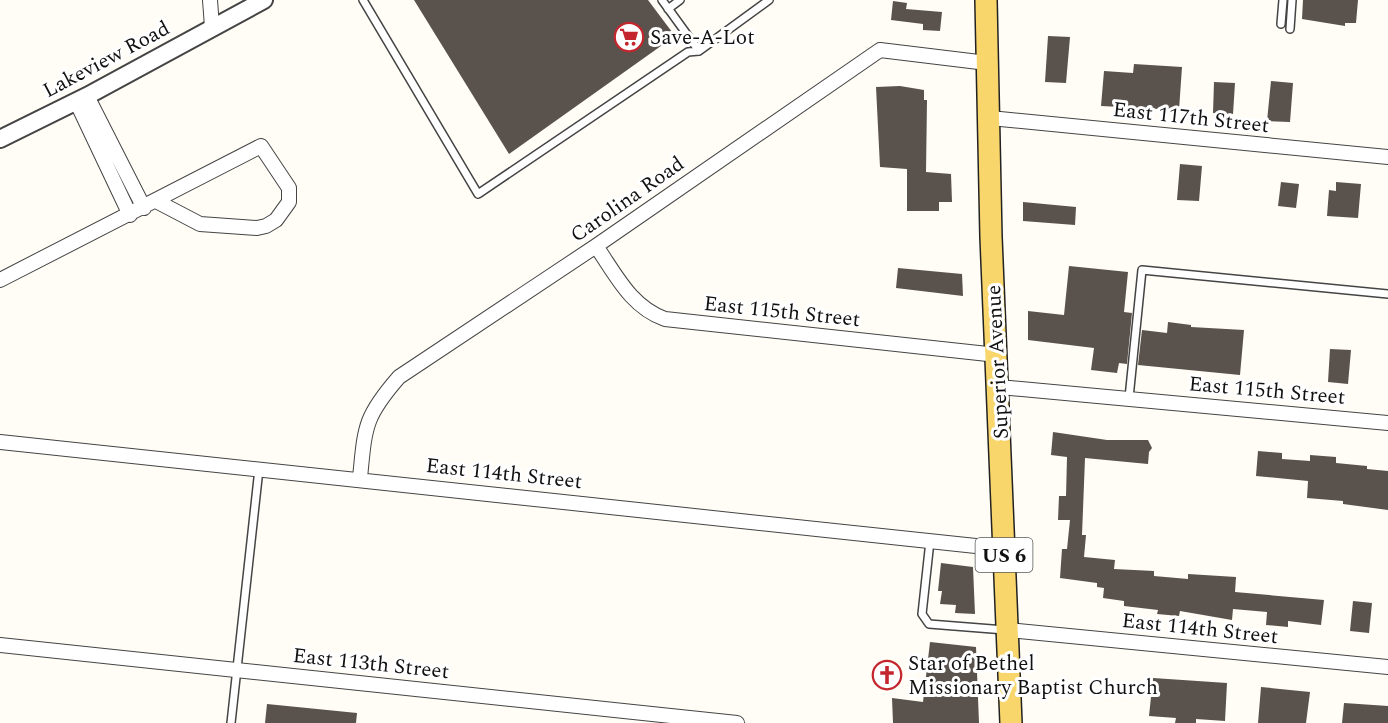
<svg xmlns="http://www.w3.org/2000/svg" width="1388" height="723" font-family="Spectral,serif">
	<rect width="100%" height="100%" fill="#fffdf5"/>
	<path fill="#5a524d" d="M414 0H648L675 36 509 154Z
		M1303 0H1358L1356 23H1345V26L1302 19Z
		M893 1 907 3 906 9 942 12 940 31 923 30V24L891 20Z
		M1048 36 1070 37 1066 83 1045 82Z
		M1134 64 1182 67 1179 110 1101 106 1104 71 1133 73Z
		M1271 81 1293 83 1290 122 1267 121Z
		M1214 82 1235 83 1233 114 1213 113Z
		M900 86 924 90V100H927L926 172 951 174 952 202H939V211H907V169L880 167 876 87Z
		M1180 164 1202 166 1199 201 1177 200Z
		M1281 182 1299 184 1296 208 1278 206Z
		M1336 182 1361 184 1358 218 1327 216 1329 190 1336 191Z
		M1023 202 1076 207 1075 225 1023 221Z
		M1069 266 1128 272 1124 312 1132 313 1127 364 1119 363 1117 373 1091 370 1094 348 1028 340V311L1064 315Z
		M898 268 962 274 963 296 896 288Z
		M1168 322 1191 325V327L1244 330 1240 375 1138 365 1142 330 1167 333Z
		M1330 349 1351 350 1348 384 1328 382Z
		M1053 432 1107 440H1148L1152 448 1149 452 1148 464 1085 458 1082 535H1086L1084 557 1115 560 1114 569 1154 571V576L1188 579V574L1236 577 1235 592 1324 600 1321 625 1288 621V627L1266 625 1267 612 1233 609 1232 620 1180 611 1179 616 1157 614 1158 610 1124 606V601L1103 598 1104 588 1097 587V583L1060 578 1062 549H1067L1070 520H1058L1059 496H1066L1067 457 1051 455Z
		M1258 451 1282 453V459L1310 461V455L1336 457V463L1367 466V469L1388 471V510L1343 504V501L1307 498 1308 481 1256 476Z
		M941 563 973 567 975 614 955 613 956 605 940 604 942 591H938Z
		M1353 601 1372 603 1369 633 1350 631Z
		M930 642 976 647 979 723H893L892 698 923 702Z
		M1153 678 1227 683 1225 721 1196 719V723H1175L1176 718 1149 716Z
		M1261 687 1310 692 1306 723H1258Z
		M1344 703 1388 706V723H1342Z
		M267 704 357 713 356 723H265Z"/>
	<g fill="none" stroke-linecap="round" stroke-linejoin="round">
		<g stroke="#444" stroke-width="10">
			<path id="service" d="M363 0 478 194 688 52 699 51 769 0
				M662 0 699 51
				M668 9 680 0
				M1281 24 1283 0
				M1290 29 1292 0
				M1129 398 1142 270 1388 294
				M930 541 922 614 929 624 1005 630
				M231 723 259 469"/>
		</g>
		<g stroke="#444" stroke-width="16">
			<path id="minor" d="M210 0 212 27
				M87 96 144 208
				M76 101 130 215
				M990 118 1388 157
				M596 246C616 275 631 307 665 319L997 355
				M0 280 261 146 289 188V202L276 220 266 226 257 228 200 224 156 201
				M999 387 1388 423
				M0 442 1004 549
				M360 478C365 427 364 417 399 377L596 246 880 50 987 63
				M1008 630 1388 667
				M0 645 737 723"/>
		</g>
		<g stroke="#444" stroke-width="20">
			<path id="tertiary" d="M0 139 87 96 264 0"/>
		</g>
		<g stroke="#222" stroke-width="24">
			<path id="primary" d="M986 0 991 237 1011 723"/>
		</g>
		<use href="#service" stroke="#fff" stroke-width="7"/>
		<use href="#minor" stroke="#fff" stroke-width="14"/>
		<use href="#tertiary" stroke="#fff" stroke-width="16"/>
		<use href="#primary" stroke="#f9d66b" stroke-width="21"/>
	</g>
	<defs>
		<g id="supermarket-ring" transform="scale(1.5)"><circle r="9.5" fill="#fff" stroke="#c4262e" stroke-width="1.5"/><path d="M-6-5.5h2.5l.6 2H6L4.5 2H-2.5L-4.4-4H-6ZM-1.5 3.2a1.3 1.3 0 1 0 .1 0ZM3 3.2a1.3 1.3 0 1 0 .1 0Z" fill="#c4262e"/></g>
		<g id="church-ring" transform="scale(1.5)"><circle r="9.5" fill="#fff" stroke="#c4262e" stroke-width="1.5"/><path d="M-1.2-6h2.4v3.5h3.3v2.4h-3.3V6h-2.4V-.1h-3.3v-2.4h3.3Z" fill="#c4262e"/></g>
	</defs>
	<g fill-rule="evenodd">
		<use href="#supermarket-ring" x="629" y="37"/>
		<use href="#church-ring" x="887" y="675"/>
	</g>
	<g text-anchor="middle" stroke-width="6" stroke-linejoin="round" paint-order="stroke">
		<rect fill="#fff" stroke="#585858" stroke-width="1.5" x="975.5" y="538" width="57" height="34" rx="4.5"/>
		<g font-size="20" font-weight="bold" fill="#111">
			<text x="1004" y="562">US 6</text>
		</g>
		<g font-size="21" fill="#111" stroke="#fff" text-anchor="start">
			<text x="650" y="44">Save-A-Lot</text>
			<text x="908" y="670">Star of Bethel<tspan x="908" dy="24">Missionary Baptist Church</tspan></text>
		</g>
		<g font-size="21" fill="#111" stroke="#fff">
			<text transform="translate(106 59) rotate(-28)" y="7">Lakeview Road</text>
			<text transform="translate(1191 117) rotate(6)" y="7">East 117th Street</text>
			<text transform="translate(627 199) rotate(-35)" y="7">Carolina Road</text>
			<text transform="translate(782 311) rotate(6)" y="7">East 115th Street</text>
			<text transform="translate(997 362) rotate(-93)" y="7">Superior Avenue</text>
			<text transform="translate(1267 390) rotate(5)" y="7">East 115th Street</text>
			<text transform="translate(504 473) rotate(6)" y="7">East 114th Street</text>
			<text transform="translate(1200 628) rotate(6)" y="7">East 114th Street</text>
			<text transform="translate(371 663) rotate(6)" y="7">East 113th Street</text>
		</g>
	</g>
</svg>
